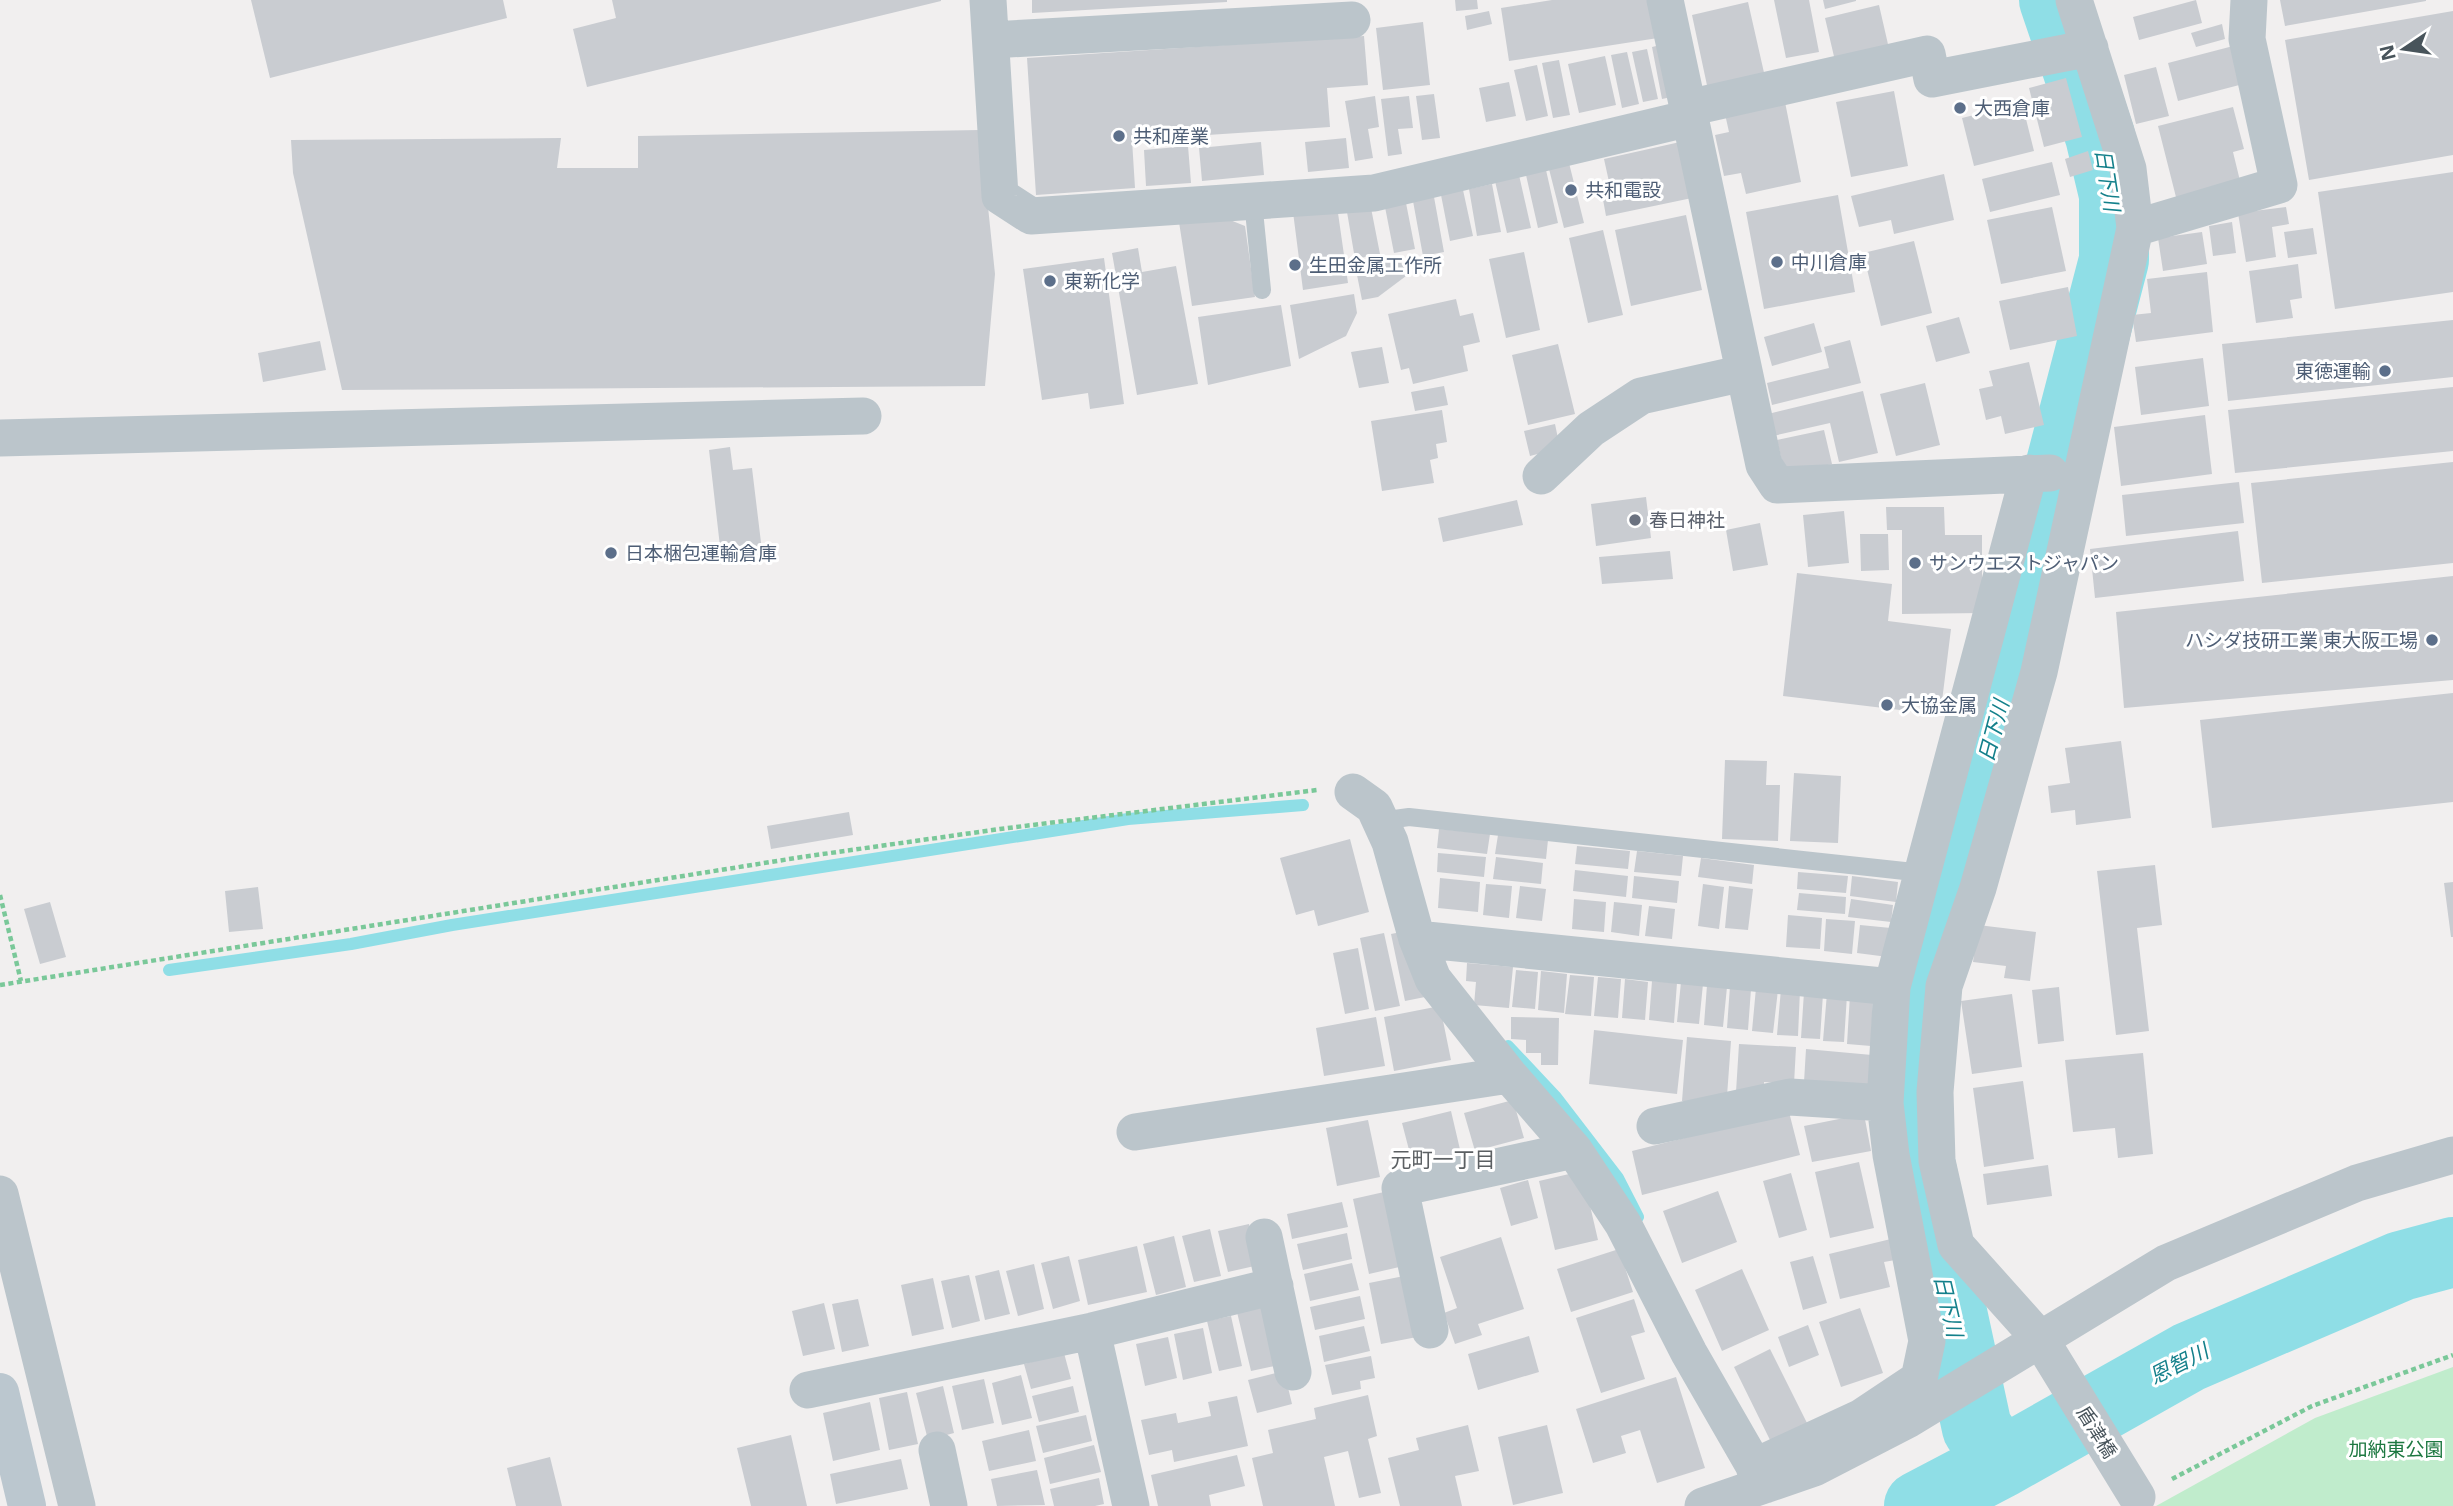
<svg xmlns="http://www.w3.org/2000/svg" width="2453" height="1506" font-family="'Open Sans','Noto Sans JP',sans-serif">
	<rect width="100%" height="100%" fill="#f1efef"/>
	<path fill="#c0eccc" d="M2453 1367V1506H2156L2315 1418Z"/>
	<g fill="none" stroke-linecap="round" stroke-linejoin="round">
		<path stroke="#8fdee6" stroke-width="12" d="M169 970 351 944 452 925 1128 819 1303 805
			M1508 1046 1555 1096 1618 1178 1638 1217"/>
		<path stroke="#8fdee6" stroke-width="70" d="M2001 1463 1977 1428 1948 1294 1937 1259 1935 1235 1920 1162 1914 1103 1918 1050 1930 963 2026 615 2052 498 2114 260V195L2100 136 2054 0
			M1919 1506 2001 1463 2189 1357 2401 1266 2453 1252"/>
	</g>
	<path fill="#c9ccd1" d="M251 0H503L507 18 270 78Z
		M612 0H941V1L587 87 573 29 616 18Z
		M1032 0H1227V2L1032 13Z
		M1455 0H1477L1478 9 1456 11Z
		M1552 0H1652L1658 38 1509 61 1501 8Z
		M1774 0H1809L1819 52 1786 58Z
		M1823 0H1856V1L1825 9Z
		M2196 0 2202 23 2139 40 2133 17Z
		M2280 0H2426V1L2285 26Z
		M1748 2 1765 77 1708 90 1692 15Z
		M1879 5 1890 53 1836 65 1825 18Z
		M1489 11 1492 24 1467 30 1465 16Z
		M2453 11V155L2309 180 2285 40Z
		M1423 22 1430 85 1383 90 1376 28Z
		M2222 24 2225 39 2196 47 2191 33Z
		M1364 36 1368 85 1327 88 1330 127 1132 140 1135 188 1036 195 1027 58Z
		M1665 44 1676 96 1662 99 1652 47Z
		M2237 45 2247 83 2178 101 2168 63Z
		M1647 49 1658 99 1643 102 1632 52Z
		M1627 52 1639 104 1622 108 1611 55Z
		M1605 56 1616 105 1579 113 1568 64Z
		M1559 60 1570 115 1553 118 1542 63Z
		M1537 65 1548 116 1526 121 1514 70Z
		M2156 67 2169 116 2136 124 2124 75Z
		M2066 78 2082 137 2044 147 2029 88Z
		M1509 82 1516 116 1486 122 1479 88Z
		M1894 91 1908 166 1851 177 1836 102Z
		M1434 94 1440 138 1422 140 1416 96Z
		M1375 96 1379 127 1368 129 1373 158 1355 161 1345 101Z
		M1409 96 1413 128 1398 129 1402 154 1388 156 1381 99Z
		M1785 102 1801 182 1746 194 1741 173 1724 176 1715 135 1729 132 1725 114Z
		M2022 103 2034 151 1974 166 1962 118Z
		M2233 107 2244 149 2233 152 2242 189 2178 205 2158 126Z
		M980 130 995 274 985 386 342 390 293 173 291 140 561 138 557 168H638V136Z
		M1346 138 1349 168 1308 172 1305 142Z
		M1261 142 1264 175 1202 181 1199 148Z
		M1680 142 1692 198 1606 216 1602 194 1611 191 1604 159Z
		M1188 146 1191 183 1146 186 1144 150Z
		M2088 151 2093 170 2070 177 2065 159Z
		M2052 162 2060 195 1990 212 1982 179Z
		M1569 163 1584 223 1564 228 1549 169Z
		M1546 170 1558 223 1538 228 1526 175Z
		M2453 172V292L2335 309 2318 192Z
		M1944 174 1954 220 1894 234 1891 220 1859 227 1851 196Z
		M1519 175 1531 228 1507 233 1495 181Z
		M1492 184 1501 232 1477 236 1469 189Z
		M1463 190 1473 236 1450 241 1441 195Z
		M1838 195 1855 292 1764 309 1746 212Z
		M1434 197 1444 252 1423 256 1413 201Z
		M1406 203 1415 249 1394 253 1385 207Z
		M1337 206 1348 283 1303 290 1293 212Z
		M2052 207 2066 271 2001 284 1987 220Z
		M2286 207 2289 224 2272 227 2276 257 2246 262 2238 213Z
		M1371 208 1380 254 1355 259 1347 212Z
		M1686 215 1702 290 1631 306 1615 230Z
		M1220 216 1245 226 1255 297 1192 306 1179 222Z
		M2232 222 2236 253 2213 256 2209 226Z
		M2313 228 2317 254 2288 258 2284 232Z
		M1603 230 1623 315 1588 323 1569 238Z
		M2202 232 2207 264 2163 271 2158 238Z
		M1914 241 1932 313 1881 326 1863 253Z
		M1138 248 1142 272 1176 266 1198 384 1137 395 1112 253Z
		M1524 252 1540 330 1506 338 1489 259Z
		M1402 257 1406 276 1378 297 1362 300 1355 265Z
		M1104 258 1124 404 1090 409 1088 393 1042 400 1023 269Z
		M2298 264 2302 298 2290 300 2293 318 2256 323 2249 271Z
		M2207 272 2213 332 2136 342 2132 315 2151 313 2147 279Z
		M2068 287 2077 336 2010 350 1999 301Z
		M1354 294 1357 313 1346 336 1299 359 1290 305Z
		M1456 299 1460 316 1473 313 1480 342 1463 346 1468 371 1413 384 1409 368 1401 370 1388 314Z
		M1281 305 1291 366 1208 385 1198 317Z
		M1959 317 1970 353 1936 362 1926 326Z
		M2453 320V377L2228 401 2222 344Z
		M1814 323 1822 352 1772 366 1764 337Z
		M1850 340 1861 383 1772 405 1767 383 1829 368 1824 347Z
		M320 341 326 370 263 382 258 353Z
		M1558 344 1575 414 1528 425 1512 355Z
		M1382 347 1389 383 1359 388 1351 352Z
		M2203 358 2209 406 2141 415 2135 367Z
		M2029 362 2044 425 2005 434 2001 416 1986 420 1979 389 1993 386 1989 371Z
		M1925 383 1940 445 1896 456 1880 394Z
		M1444 386 1448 405 1415 411 1411 392Z
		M2453 387V451L2235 473 2228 410Z
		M1863 391 1878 453 1839 462 1830 423 1773 436 1768 414Z
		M1442 410 1447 442 1436 444 1438 458 1430 460 1434 483 1382 491 1371 421Z
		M2205 415 2212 474 2121 486 2114 427Z
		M1555 424 1560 448 1530 456 1524 431Z
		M1824 430 1832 464 1785 475 1777 440Z
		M730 447 733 470 752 468 763 559 722 564 709 450Z
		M2453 462V563L2262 583 2251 483Z
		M2239 482 2244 523 2126 536 2122 495Z
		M1646 497 1651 538 1596 546 1591 504Z
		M1517 500 1523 525 1443 542 1438 518Z
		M1886 507H1944L1945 535H1982V613L1902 614V530H1887Z
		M1844 511 1849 563 1808 567 1803 515Z
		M1760 523 1768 565 1733 571 1726 530Z
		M2238 531 2244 581 2095 598 2090 549Z
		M1860 534H1888L1889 570 1861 571Z
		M1670 551 1673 579 1602 584 1599 557Z
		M1797 573 1892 584 1888 621 1951 629 1941 709 1917 706V712L1783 696Z
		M2453 576V680L2124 708 2116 612Z
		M2453 693V802L2212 828 2200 720Z
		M2121 741 2131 818 2076 825 2075 810 2051 813 2048 786 2070 783 2065 748Z
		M1725 760 1767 761 1766 785H1780L1778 841 1722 839Z
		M1794 773 1841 776 1838 843 1790 841Z
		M849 812 853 835 771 849 767 826Z
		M1439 829 1490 834 1487 854 1437 848Z
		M1498 835 1548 840 1546 859 1495 854Z
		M1350 839 1369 912 1318 926 1314 910 1296 915 1280 858Z
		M1577 846 1630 851 1628 869 1575 864Z
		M1637 851 1683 856 1681 876 1634 872Z
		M1438 853 1486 857 1484 877 1437 872Z
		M1496 857 1543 863 1541 884 1493 879Z
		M1701 858 1754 865 1752 884 1698 877Z
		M2155 865 2162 925 2137 928 2149 1031 2116 1035 2097 871Z
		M1575 870 1628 876 1626 897 1573 891Z
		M1798 872 1848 876 1846 893 1797 889Z
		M1634 876 1679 881 1677 903 1632 898Z
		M1852 876 1898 882 1896 902 1850 896Z
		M1440 878 1480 882 1478 912 1438 908Z
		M2453 882V937H2451L2444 883Z
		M1486 884 1512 886 1509 918 1483 915Z
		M1703 884 1724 887 1719 929 1698 926Z
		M1520 886 1546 889 1542 921 1516 918Z
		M1729 886 1753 889 1748 930 1725 928Z
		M258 887 263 929 229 932 225 891Z
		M1799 893 1846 897 1845 914 1797 910Z
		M1574 899 1606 902 1604 932 1572 929Z
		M1851 899 1893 905 1891 922 1848 917Z
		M50 902 66 957 40 964 24 909Z
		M1614 902 1642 905 1639 936 1611 932Z
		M1649 906 1675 909 1672 939 1645 936Z
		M1788 915 1822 918 1820 949 1786 947Z
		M1826 919 1855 921 1852 954 1824 951Z
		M1860 925 1891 928 1888 957 1857 953Z
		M1978 925 2036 932 2030 981 2004 978 2006 966 1973 962Z
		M1411 930 1425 997 1405 1001 1391 934Z
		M1384 933 1400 1006 1375 1011 1360 938Z
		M1358 948 1369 1009 1345 1014 1333 953Z
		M1467 963 1513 967 1509 1008 1474 1005 1476 982 1466 981Z
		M1516 970 1538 972 1535 1009 1512 1007Z
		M1541 971 1567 974 1564 1013 1538 1010Z
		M1570 975 1594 977 1591 1016 1565 1014Z
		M1598 977 1621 979 1618 1018 1594 1016Z
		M1625 979 1648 982 1645 1020 1622 1018Z
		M1652 981 1677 983 1674 1023 1649 1020Z
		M1681 982 1703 984 1699 1024 1677 1022Z
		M1707 985 1727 987 1723 1027 1704 1025Z
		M1730 986 1751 989 1748 1030 1727 1028Z
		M2059 987 2064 1041 2038 1044 2032 990Z
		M1756 988 1778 990 1773 1033 1752 1031Z
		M1781 989 1800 990 1798 1036 1777 1035Z
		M1804 992 1823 994 1820 1039 1801 1038Z
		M1827 993 1847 995 1844 1042 1823 1041Z
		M2012 994 2022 1067 1972 1074 1961 1001Z
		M1850 995 1873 996 1871 1046 1847 1044Z
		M1440 1006 1451 1060 1394 1071 1384 1017Z
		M1376 1017 1385 1066 1324 1076 1316 1028Z
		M1511 1017 1559 1018 1558 1065H1541V1053H1526V1040L1511 1039Z
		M1594 1030 1683 1040 1677 1094 1589 1084Z
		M1687 1037 1731 1041 1727 1096 1697 1102 1682 1101Z
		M1739 1044 1796 1047 1794 1084 1764 1082V1094L1736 1092Z
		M1806 1049 1872 1055 1868 1088 1804 1082Z
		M2143 1053 2153 1154 2118 1158 2115 1128 2073 1132 2065 1060Z
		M2023 1081 2034 1159 1984 1167 1973 1088Z
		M1513 1100 1524 1138 1475 1151 1464 1113Z
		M1451 1111 1462 1158 1414 1169 1402 1123Z
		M1789 1112 1800 1155 1642 1195 1632 1151Z
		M1864 1114 1871 1151 1812 1162 1804 1126Z
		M1368 1120 1380 1177 1337 1186 1326 1128Z
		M1859 1162 1874 1228 1830 1238 1815 1172Z
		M2048 1165 2052 1196 1987 1205 1983 1174Z
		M1582 1171 1598 1240 1555 1250 1539 1181Z
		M1791 1173 1807 1230 1779 1238 1763 1181Z
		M1528 1180 1538 1218 1511 1226 1500 1188Z
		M1393 1190 1408 1265 1369 1274 1353 1199Z
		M1718 1191 1737 1242 1682 1263 1663 1211Z
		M1342 1202 1348 1227 1292 1239 1287 1214Z
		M1249 1224 1259 1265 1228 1272 1218 1231Z
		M1210 1229 1221 1276 1194 1282 1182 1236Z
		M1347 1233 1352 1259 1303 1270 1297 1244Z
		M1174 1236 1186 1287 1156 1295 1143 1244Z
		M1501 1237 1524 1309 1478 1324 1482 1335 1455 1344 1444 1313 1457 1308 1440 1257Z
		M1895 1238 1901 1259 1884 1262 1890 1287 1840 1299 1829 1254Z
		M1137 1246 1147 1292 1088 1305 1078 1260Z
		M1619 1249 1633 1292 1571 1312 1557 1269Z
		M1069 1256 1080 1301 1053 1309 1041 1263Z
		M1813 1256 1827 1303 1803 1310 1790 1262Z
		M1352 1263 1359 1290 1310 1301 1304 1274Z
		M1034 1264 1044 1309 1018 1316 1006 1271Z
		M1742 1269 1769 1330 1722 1351 1695 1290Z
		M999 1270 1010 1314 985 1320 975 1276Z
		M969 1275 980 1321 952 1328 941 1281Z
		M1404 1276 1417 1337 1381 1344 1369 1283Z
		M933 1278 944 1329 912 1336 901 1285Z
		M1360 1296 1365 1319 1315 1330 1310 1307Z
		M858 1299 869 1346 842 1352 832 1304Z
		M1634 1299 1645 1332 1631 1336 1645 1379 1601 1393 1576 1318Z
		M824 1303 835 1349 803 1356 792 1311Z
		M1266 1306 1279 1365 1251 1371 1237 1312Z
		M1860 1308 1883 1373 1841 1387 1819 1322Z
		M1231 1316 1242 1366 1219 1371 1207 1321Z
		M1808 1325 1819 1355 1789 1367 1778 1337Z
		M1364 1326 1370 1351 1324 1362 1319 1336Z
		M1203 1328 1212 1373 1183 1380 1174 1334Z
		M1529 1336 1539 1372 1478 1390 1468 1354Z
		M1168 1337 1177 1378 1145 1386 1136 1344Z
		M1770 1349 1807 1423 1771 1442 1734 1367Z
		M1064 1353 1071 1379 1031 1389 1024 1364Z
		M1371 1356 1375 1378 1360 1381 1361 1389 1332 1395 1325 1365Z
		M1284 1371 1292 1404 1257 1413 1248 1380Z
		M1021 1375 1032 1418 1002 1425 992 1383Z
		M1676 1377 1705 1468 1657 1483 1640 1430 1621 1436 1626 1453 1593 1463 1576 1409Z
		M984 1379 994 1423 962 1430 952 1386Z
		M943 1386 954 1433 928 1440 916 1393Z
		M1073 1386 1079 1412 1039 1422 1032 1396Z
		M907 1392 918 1444 889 1450 879 1398Z
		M1368 1395 1377 1436 1368 1439 1381 1493 1359 1498 1348 1451 1324 1457 1335 1506H1263L1252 1458 1273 1453 1268 1430 1316 1419 1314 1408Z
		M1237 1396 1248 1446 1174 1462 1172 1450 1149 1455 1141 1420 1176 1413 1178 1423 1211 1416 1208 1402Z
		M870 1402 880 1450 833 1461 823 1413Z
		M1086 1415 1092 1441 1043 1453 1036 1426Z
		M1468 1425 1479 1471 1455 1476 1462 1506H1400L1388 1458 1419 1450 1416 1438Z
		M1547 1425 1563 1493 1513 1505 1498 1437Z
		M1029 1430 1036 1461 989 1471 982 1441Z
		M791 1435 807 1506H751L737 1448Z
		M1094 1445 1101 1472 1050 1484 1044 1458Z
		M1237 1455 1245 1486 1209 1495 1211 1506H1158L1151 1475Z
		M550 1457 562 1506H516L507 1468Z
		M901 1459 908 1489 836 1504 830 1474Z
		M1037 1470 1045 1505 997 1506 991 1479Z
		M1099 1478 1104 1504 1095 1506H1054L1050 1489Z"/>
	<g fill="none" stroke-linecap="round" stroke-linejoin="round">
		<path stroke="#7ac899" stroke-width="4.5" stroke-dasharray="5 3.5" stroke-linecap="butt" d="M0 895 21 981
			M0 985 802 857 1000 829 1317 790
			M2172 1479 2312 1406 2453 1355"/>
		<path stroke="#bbc5cb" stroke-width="18" d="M1253 201 1262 290
			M1380 821 1409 817 1923 873"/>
		<path stroke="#bbc5cb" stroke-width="37" d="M988 0 1000 196 1031 216 1374 193 1690 118
			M1665 0 1764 465 1777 485 2050 473
			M2074 0 2128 169 2135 228 2039 672 1978 888 1944 986 1935 1092 1937 1161 1956 1245 2040 1339 2137 1497
			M991 40 1352 20
			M1688 108 1927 54 1932 79 2090 48
			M2135 228 2279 185 2247 39 2249 0
			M0 438 863 416
			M1541 476 1591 429 1641 396 1744 373
			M1353 792 1374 807 1390 842 1417 939 1433 979 1509 1075 1574 1150 1623 1224 1689 1353 1765 1485
			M1417 939 1892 987
			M1655 1126 1790 1097 1885 1103
			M1135 1132 1509 1075
			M0 1194 77 1506
			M1264 1237 1293 1372
			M1430 1330 1400 1188 1574 1150
			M1092 1331 1131 1506
			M808 1390 1092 1331 1275 1286
			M937 1450 949 1506
			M1754 1467 1862 1417 1919 1379 1927 1341 1891 1155 1885 1103 1892 987 2029 473
			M1703 1506 1814 1468 1909 1419 2166 1263 2357 1183 2453 1155"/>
		<path stroke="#bbc7cf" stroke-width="38" d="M0 1392 27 1506"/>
	</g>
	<g fill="#5c6f8a" stroke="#fff" stroke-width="2.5">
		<circle cx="1960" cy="108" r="7"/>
		<circle cx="1119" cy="136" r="7"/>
		<circle cx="1571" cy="190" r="7"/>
		<circle cx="1777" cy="262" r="7"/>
		<circle cx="1295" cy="265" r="7"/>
		<circle cx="1050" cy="281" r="7"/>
		<circle cx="2385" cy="371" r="7"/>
		<circle cx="611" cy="553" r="7"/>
		<circle cx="1915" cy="563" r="7"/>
		<circle cx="2432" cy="640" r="7"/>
		<circle cx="1887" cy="705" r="7"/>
	</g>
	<circle fill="#6b7280" stroke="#fff" stroke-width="2.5" cx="1635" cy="520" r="7"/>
	<g text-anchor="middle" stroke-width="6" stroke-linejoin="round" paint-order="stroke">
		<g font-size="19" fill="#4e5e75" stroke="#fff" text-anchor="start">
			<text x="1974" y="115">大西倉庫</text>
			<text x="1133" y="143">共和産業</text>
			<text x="1585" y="197">共和電設</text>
			<text x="1791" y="269">中川倉庫</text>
			<text x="1309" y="272">生田金属工作所</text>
			<text x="1064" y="288">東新化学</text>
			<text x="2371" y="378" text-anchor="end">東徳運輸</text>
			<text x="625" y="560">日本梱包運輸倉庫</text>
			<text x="1929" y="570">サンウエストジャパン</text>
			<text x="2418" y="647" text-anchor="end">ハシダ技研工業 東大阪工場</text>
			<text x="1901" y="712">大協金属</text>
		</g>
		<g font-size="19" fill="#5b616d" stroke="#fff" text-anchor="start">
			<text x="1649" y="527">春日神社</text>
		</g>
		<g font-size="19" fill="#48545b" stroke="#fff">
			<text transform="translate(2097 1432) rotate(58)" y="7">盾津橋</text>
		</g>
		<g font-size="19" fill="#1d7841" stroke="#fff">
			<text x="2396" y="1456">加納東公園</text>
		</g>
		<g font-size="21" font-style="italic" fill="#14808b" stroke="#fff">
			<text transform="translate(2107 180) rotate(81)" y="7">日下川</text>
			<text transform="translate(1994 731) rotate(-75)" y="7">日下川</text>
			<text transform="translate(1948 1306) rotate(77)" y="7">日下川</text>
			<text transform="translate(2179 1364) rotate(-27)" y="7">恩智川</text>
		</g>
		<g font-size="21" fill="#5c6063" stroke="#fff">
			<text x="1443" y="1167">元町一丁目</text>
		</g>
	</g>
	<g transform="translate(2404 49) rotate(257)" stroke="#ffffff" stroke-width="5" paint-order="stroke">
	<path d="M0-5L12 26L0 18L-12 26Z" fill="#48545b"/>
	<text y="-10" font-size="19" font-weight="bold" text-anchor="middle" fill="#48545b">N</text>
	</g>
</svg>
